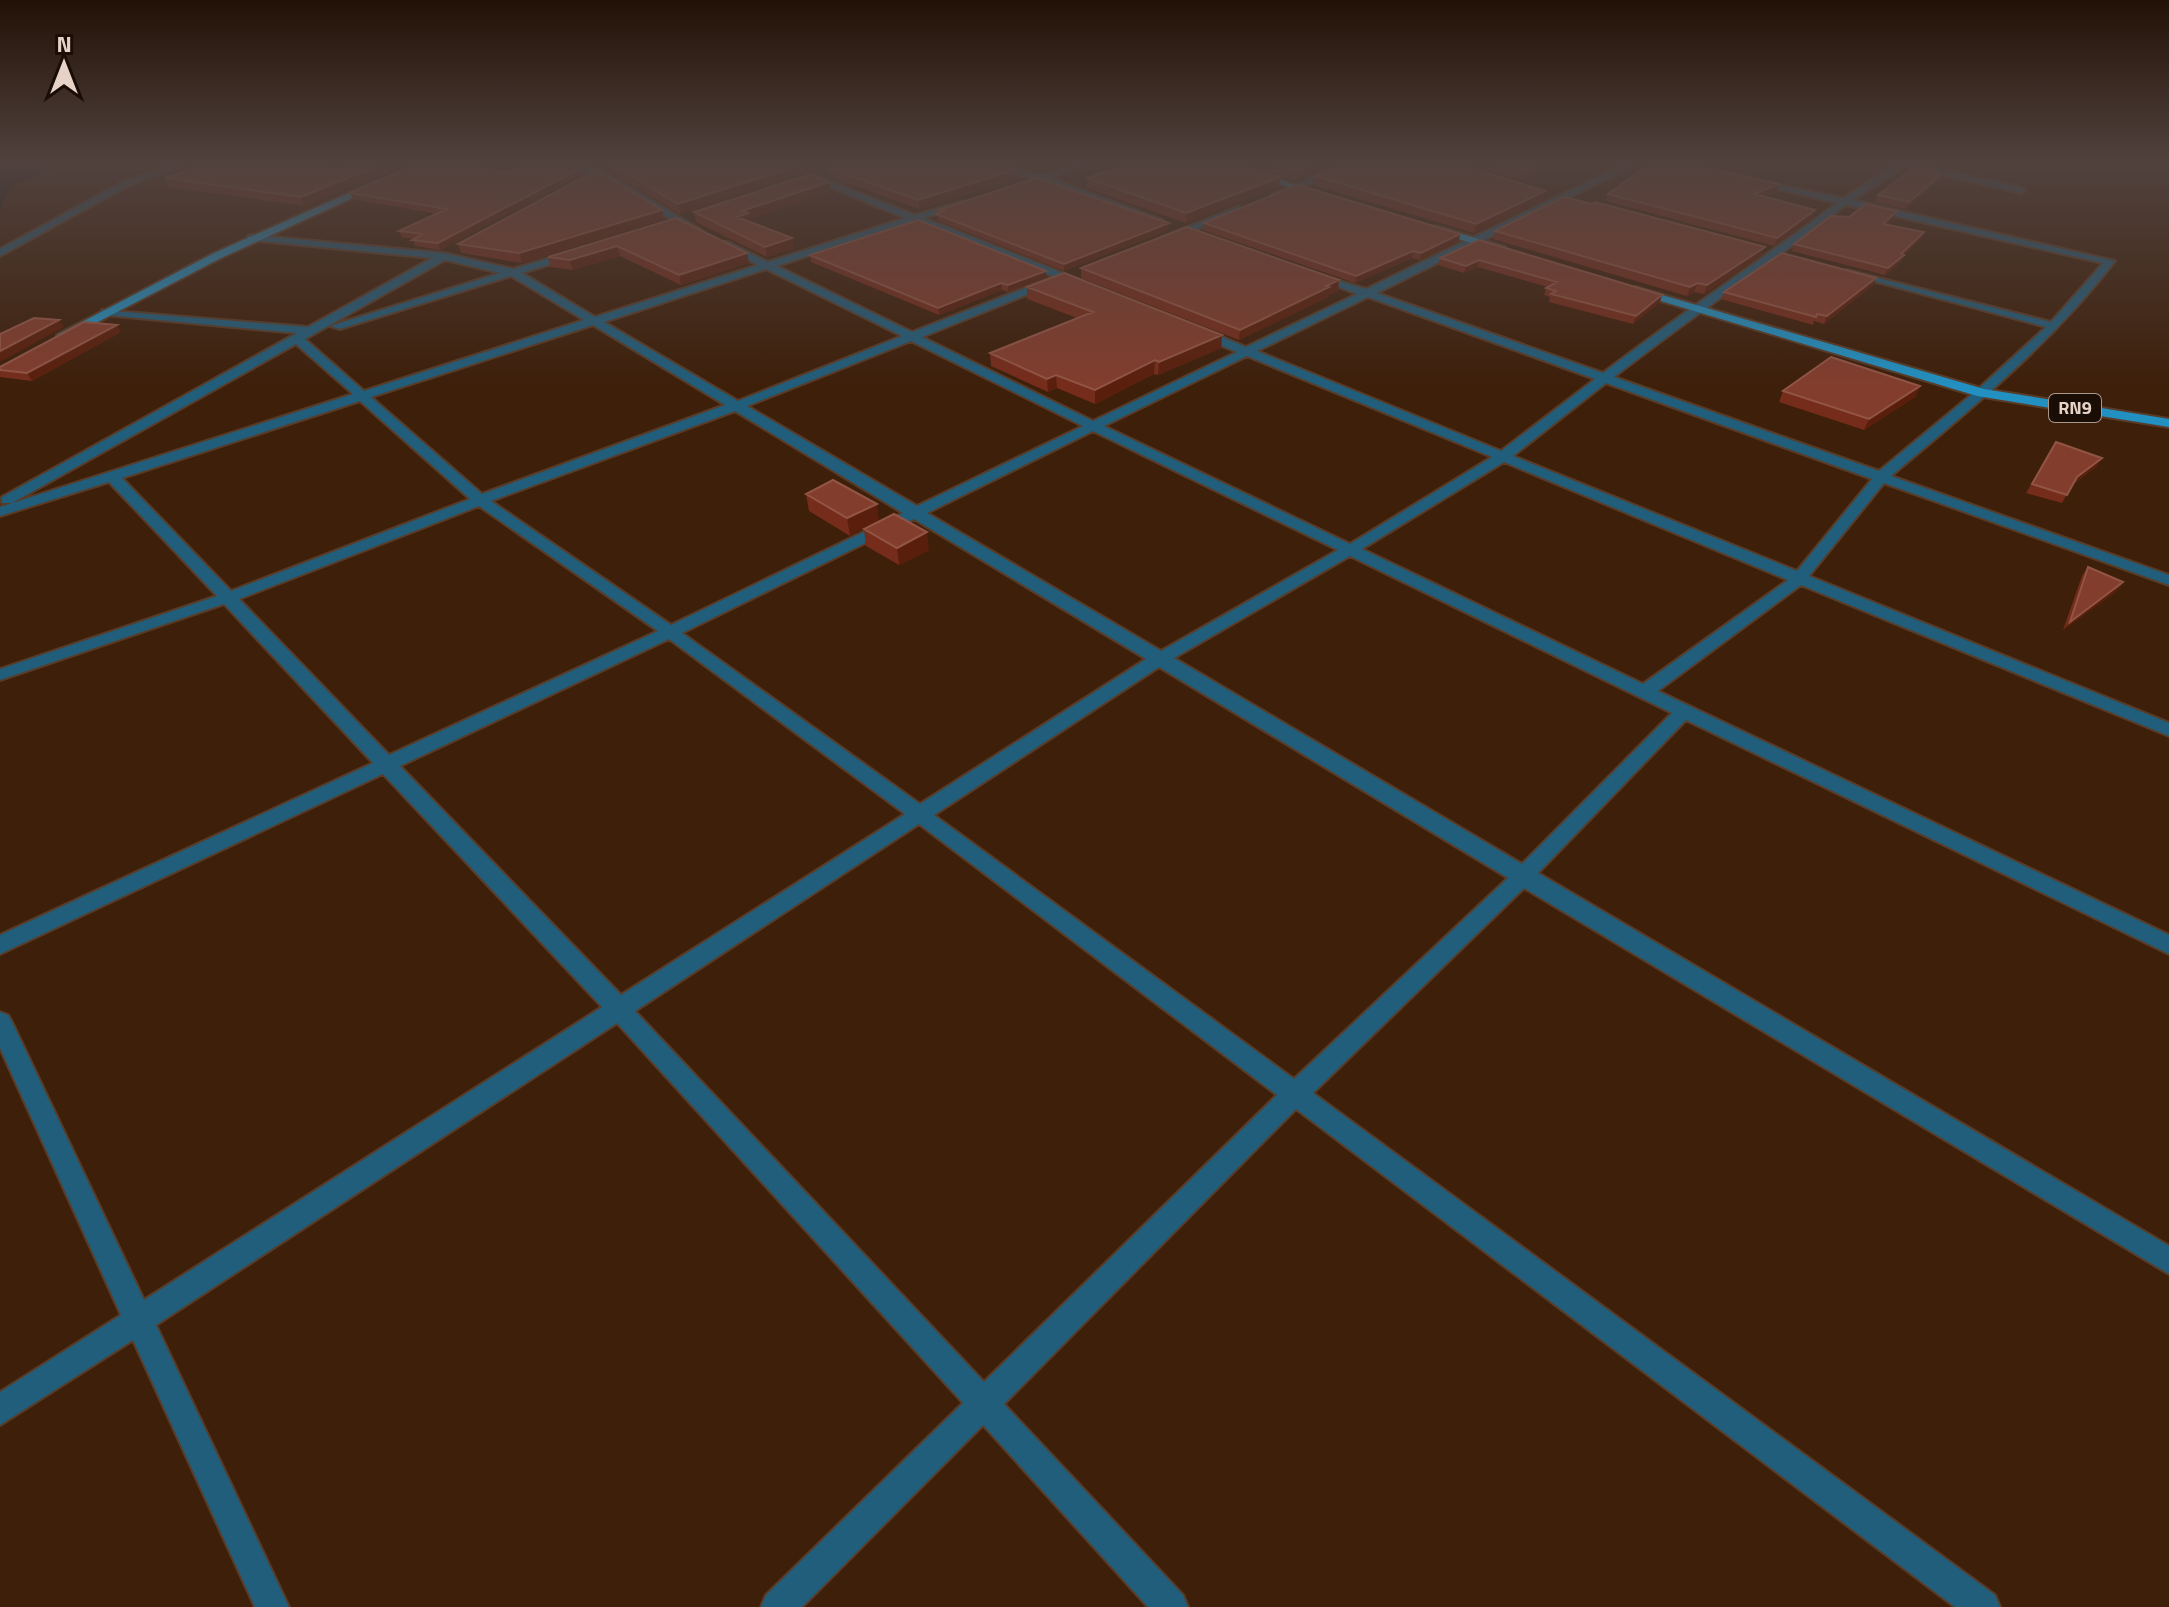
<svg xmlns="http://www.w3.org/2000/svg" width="2169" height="1607" font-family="'Titillium Web',sans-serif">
	<rect width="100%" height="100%" fill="#3d1f0a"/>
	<path fill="#071612" d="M0 162H73L14 184 5 196 0 211Z"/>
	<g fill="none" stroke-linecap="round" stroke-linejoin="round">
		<g stroke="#583c28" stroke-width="4">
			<path id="minor" d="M178 162H191L126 187 0 256V249L120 183Z
				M540 162H560L601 170 701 230 692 232 595 174Z
				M992 162C1009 162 1025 175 1041 175 1058 174 1073 162 1091 162L1050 178 1163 220 1154 222 1035 181Z
				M1350 162H1363L1279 197 1271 195Z
				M1629 162H1641L1377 293 1603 373C1680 314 1760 261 1837 203L1750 183V179L1843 198 1900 162 1909 164 1853 200 2115 261C2051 344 1971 409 1891 476L2169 575V585L1884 483 1809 576 2169 723V736L1801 585 1658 691 2169 935V954L1686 720 1538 873 2169 1246V1274L1524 888 1313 1093 1995 1595 2000 1607H1955L1296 1109 1004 1404 1183 1595 1188 1607H1148L983 1425 802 1607H761L766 1595 963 1403 617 1023 156 1325 289 1607H255L133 1340 0 1425V1392L121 1315 0 1048V1012L8 1015 12 1022 144 1300 602 1007 383 774 0 954V935L373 763 224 604 0 680V669L217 596 109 482 0 516V507L353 394 296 344 12 503H2V497L297 333 106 315 102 314V310L308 327 432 258 248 240V236L252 235 444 253 513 269 573 251 578 254 577 256 522 273 595 317 758 265 720 246V242H728L768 262 905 218 809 179 812 174 915 215 964 201V205L924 218 1085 282V286H1077L914 221 777 266 912 332 1048 279H1056V283L922 337 1093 421 1237 352 1195 335V329H1203L1246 347 1357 294 1309 276V272L1366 289ZM1846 205 2103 263 2051 322 1847 270V274L2046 327 1977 390 1879 471 1614 377C1690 318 1770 264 1846 205ZM445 260 500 273 330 326 340 329 511 276 584 320 364 391 305 339ZM766 269 902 336 738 401 604 322ZM1368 297 1595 379 1501 451 1257 351ZM593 325 725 405 482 494 371 397ZM911 341 1083 426 917 506 747 406ZM1247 356 1492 457 1350 544 1104 426ZM1606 383 1872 479 1797 571 1513 456ZM360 401 470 499 231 591 122 478ZM735 411 903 513 671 625 491 501ZM1093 431 1338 550 1161 651 927 513ZM1504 462 1788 580 1643 684 1362 549ZM479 506 658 631 389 755 239 599ZM914 519 1146 659 920 804 682 633ZM1350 556 1672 713 1522 864 1174 658ZM669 639 905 814 621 995 400 766ZM1159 667 1508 878 1294 1079 934 815ZM919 824 1277 1095 984 1382 635 1011Z
				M1912 163 2021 187 2026 190 2021 193 1909 168Z
				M1239 206 1242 211 1172 239 1163 237Z"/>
		</g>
		<g stroke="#583c28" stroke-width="4">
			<path id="major" d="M1210 162H1224L1327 195 1319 197Z
				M376 181 379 186 221 258 67 338 57 335 214 253Z
				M1436 226 1505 247 1506 249 1501 252 1432 231V227Z
				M1635 287 1984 389 2169 419V427L1977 396 1631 292V288Z"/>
		</g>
		<use href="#minor" fill="#215e7c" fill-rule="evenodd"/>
		<use href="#major" fill="#2290c1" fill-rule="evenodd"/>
	</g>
	<path fill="#762c1b" d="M411 162 304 206 169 187 165 178 336 170Z
		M567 162H838L680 214 612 173 610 164 612 163 594 166Z
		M1237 162H1341L1296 180Z
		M1458 162H1541L1540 169 1522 180Z
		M828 168 1018 169V178L919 209 830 177Z
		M504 172 582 174 440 250 415 246 413 239 402 237 399 231 437 214 353 199 350 193Z
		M1315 176 1543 200 1474 233 1313 185Z
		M1940 176 1937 182 1906 209 1875 202 1878 195Z
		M1280 177 1279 186 1186 223 1087 188V178Z
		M829 182 830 191 749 219V221L792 238 794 248 767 257 696 222 694 212Z
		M1776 192 1764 197 1815 210 1812 218 1774 246 1606 201 1608 194Z
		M662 210 664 219 522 263 461 253 458 244Z
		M938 210 1168 230 1064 271 937 220Z
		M1897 211 1894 218 1887 225 1921 239 1904 255 1901 262 1885 275 1792 251 1794 244 1849 217Z
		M676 218 749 263 681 285 620 256 573 270 551 267 548 257Z
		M1204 223 1459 241 1420 260 1412 258 1355 283 1203 230Z
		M1495 231 1762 255 1704 294 1694 292 1687 296 1493 239Z
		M1479 240 1662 295 1660 302 1633 324 1549 302 1550 297 1544 295 1546 288 1548 287 1478 267 1464 273 1438 265 1440 258Z
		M810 255 1046 271V278L1008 292 1002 290 939 315 811 262Z
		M1081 268 1339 280 1338 291 1328 295V297L1239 340 1081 278Z
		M1876 278 1873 285 1824 324 1814 321 1813 325 1721 299 1724 292Z
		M1027 287 1222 335 1221 348 1158 375 1154 374 1095 404 1057 388 1048 392 991 366 990 353 1077 318 1027 299Z
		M121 332 32 381 0 377V367Z
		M1920 386 1915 397 1864 430 1779 402 1783 391Z
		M2056 442 2097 466 2072 485 2062 503 2026 493Z
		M806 494 877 504 850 536 809 511Z
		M864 529 929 550 899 565 866 546Z
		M2088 567 2123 582 2117 591 2063 630 2082 576Z"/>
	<path fill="#5a1f0c" d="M387 162H411L304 206 301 197Z
		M593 162H614L594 166Z
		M810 162H838L680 214 678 204Z
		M1319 162H1341L1296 180 1297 171Z
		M1538 162H1541L1540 169 1522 180 1524 171Z
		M581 168 582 174 440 250 438 243Z
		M1018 169V178L919 209 918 200Z
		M1940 176 1937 182 1906 209 1909 202Z
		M1280 177 1279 186 1186 223V213Z
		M829 182 830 191 749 219V222L737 217 742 211Z
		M1779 184 1776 192 1751 202 1754 194Z
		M1545 191 1543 200 1474 233 1476 224Z
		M662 210 664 219 522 263 519 253Z
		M1815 210 1812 218 1774 246 1777 238Z
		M1897 211 1894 218 1880 230 1883 224Z
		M1169 223 1168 230 1064 271V264Z
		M1924 232 1921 239 1903 256 1904 255 1901 262 1885 275 1888 268Z
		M1460 234 1459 241 1420 260 1421 253Z
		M792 238 794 248 767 257 765 247Z
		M617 246 620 256 573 270 570 260Z
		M1765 247 1762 255 1704 294 1707 285Z
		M1413 251 1412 258 1355 283 1356 276Z
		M747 253 749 263 681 285 679 275Z
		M1479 260 1478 267 1464 273 1466 266Z
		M1046 271V278L1008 292V285Z
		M1876 278 1873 285 1824 324 1827 316Z
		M1339 280 1338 291 1328 295V297L1239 340 1240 330Z
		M1001 283 1002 290 939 315 938 308Z
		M1698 283 1694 292 1687 296 1690 287Z
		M1662 295 1660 302 1633 324 1636 316Z
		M59 320 64 327 0 362V351Z
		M117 325 121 332 32 381 27 373Z
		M1222 335 1221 348 1158 375 1159 362Z
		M1155 360 1154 374 1095 404V390Z
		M1056 375 1057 388 1048 392 1047 379Z
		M1920 386 1915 397 1864 430 1869 419Z
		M2102 458 2097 466 2071 485 2077 477Z
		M877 504 879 521 850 536 847 518Z
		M927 532 929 550 899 565 897 548Z
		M2123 582 2117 591 2063 630 2070 622Z"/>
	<path fill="#823d2d" stroke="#925545" stroke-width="2" d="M213 162H310L336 170 359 162H387L301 197 165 178Z
		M423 162H446L504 172 533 162H555L581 168 438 243 412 240 423 234 399 231 447 209 350 193Z
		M612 162H810L678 204 610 164Z
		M845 162H999L1018 169 918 200 828 168Z
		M1136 162H1231L1280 177 1186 213 1087 178Z
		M1267 162H1319L1297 171Z
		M1349 162H1452L1545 191 1476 224 1315 176Z
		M1493 162H1538L1524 171Z
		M1659 162H1681L1779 184 1754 194 1815 210 1777 238 1608 194 1643 169Z
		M1916 166 1935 170 1940 176 1909 202 1878 195Z
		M597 170 662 210 519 253 458 244Z
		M811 174 829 182 742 211 748 213 737 217 792 238 765 247 694 212Z
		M1036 178 1169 223 1064 264 936 214 943 211 938 210Z
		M1298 185 1460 234 1421 253 1413 251 1356 276 1204 223Z
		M1564 197 1592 204 1595 202 1765 247 1707 285 1698 283 1690 287 1495 231Z
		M1866 204 1897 211 1883 224 1924 232 1901 254 1904 255 1888 268 1794 244 1831 216 1849 217Z
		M676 218 747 253 679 275 617 246 570 260 548 257Z
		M918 220 1046 271 1008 285 1001 283 938 308 810 255Z
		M1187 227 1339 280 1326 286 1329 287 1240 330 1081 268Z
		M1479 240 1662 295 1636 316 1551 294 1556 291 1546 288 1557 282 1479 260 1466 266 1440 258Z
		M1782 253 1876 278 1827 316 1817 314 1816 317 1724 292Z
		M1064 273 1222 335 1159 362 1155 360 1095 390 1056 375 1047 379 990 353 1093 312 1027 287Z
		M34 318 59 320 0 351V334Z
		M84 322 117 325 27 373 0 370V367Z
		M1831 357 1920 386 1869 419 1783 391Z
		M2056 442 2102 458 2077 477 2067 495 2032 484Z
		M833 480 877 504 847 518 806 494Z
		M894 514 927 532 897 548 864 529Z
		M2088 567 2123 582 2070 622Z"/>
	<linearGradient id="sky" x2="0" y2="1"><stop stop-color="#221106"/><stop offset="0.42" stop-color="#51423e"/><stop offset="1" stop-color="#51423e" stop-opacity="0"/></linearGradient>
	<rect width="2169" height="387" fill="url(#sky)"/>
	<g text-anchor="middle" stroke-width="7" stroke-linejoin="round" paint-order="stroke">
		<rect fill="#1a0d05" stroke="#a9978c" stroke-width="2" x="2049" y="394" width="52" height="28" rx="6"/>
		<g font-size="18" font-weight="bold" fill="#e6d2c6">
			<text x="2075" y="414">RN9</text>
		</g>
	</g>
	<g transform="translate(64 64)" stroke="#1a0d05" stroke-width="6" paint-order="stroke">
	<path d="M0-6L14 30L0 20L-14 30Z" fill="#e6d2c6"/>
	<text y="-12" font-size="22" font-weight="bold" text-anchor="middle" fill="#e6d2c6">N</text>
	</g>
</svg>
